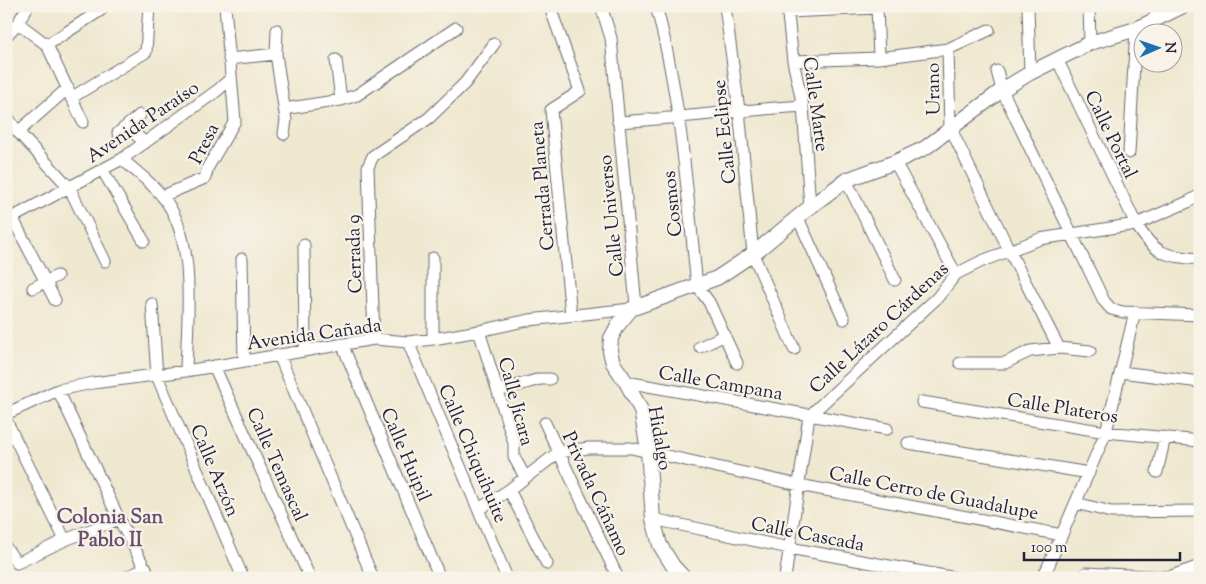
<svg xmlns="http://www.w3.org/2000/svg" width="1206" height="584" font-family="'Sorts Mill Goudy',serif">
	<rect width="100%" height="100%" fill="#f7f3e8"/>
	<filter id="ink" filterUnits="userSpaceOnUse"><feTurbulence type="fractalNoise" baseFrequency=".02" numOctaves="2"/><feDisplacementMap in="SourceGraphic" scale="10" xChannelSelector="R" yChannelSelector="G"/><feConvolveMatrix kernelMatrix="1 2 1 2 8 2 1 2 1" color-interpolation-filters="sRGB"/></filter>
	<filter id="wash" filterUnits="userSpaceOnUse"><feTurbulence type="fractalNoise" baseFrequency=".0096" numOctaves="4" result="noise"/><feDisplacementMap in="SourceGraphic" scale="20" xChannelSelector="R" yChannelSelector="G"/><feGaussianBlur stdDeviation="1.12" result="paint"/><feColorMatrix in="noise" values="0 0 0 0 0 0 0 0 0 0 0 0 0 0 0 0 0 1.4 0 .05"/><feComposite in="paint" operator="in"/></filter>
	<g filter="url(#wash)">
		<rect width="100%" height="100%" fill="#efe8d0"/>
	</g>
	<g filter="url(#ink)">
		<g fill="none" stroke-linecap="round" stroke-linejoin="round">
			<g stroke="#6a676f" stroke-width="13">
				<path id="minor" d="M601 6 611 38 636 306
					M656 6C681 97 687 192 697 286L709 302 737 363
					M725 6 739 110 753 254 794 349
					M787 6 793 61 803 106 810 207
					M877 6 879 58
					M1028 6 1030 73
					M1089 6 1090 43
					M1155 6 1156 19
					M788 12 877 8
					M552 13 580 91 551 110 571 315
					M18 23 47 45 83 122
					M277 30 276 54 286 120 284 134
					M6 36 18 23 28 6
					M47 45 101 10 100 6
					M948 49 950 127 1009 250 1059 348
					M229 59 276 54
					M1057 59 1136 224C1155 255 1165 256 1200 259
					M336 60 341 100
					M793 61 879 58 948 49 989 30
					M997 71 1002 90 1104 301 1111 309 1123 312 1200 315
					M71 98 146 52 149 6
					M284 109 341 100 357 95 456 28
					M6 120 8 118 18 132 68 88
					M618 122C680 118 741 110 803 106
					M127 126 145 143
					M18 132 69 187 105 261
					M118 133 140 115
					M1129 153 1136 29
					M122 159C135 171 151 182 162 196 198 238 187 319 186 371
					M895 162 956 274
					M103 171 144 241
					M846 180 895 280
					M163 196 205 178 208 167 235 121 225 6
					M6 210 13 219 55 300
					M798 218 844 319
					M6 221 122 159 218 90 230 79
					M304 245 305 350
					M433 258V339
					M242 259 244 360
					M33 288 57 276
					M152 304 157 376 243 578
					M479 331 514 443V457L525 477
					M374 339 368 167 373 156 429 118 465 83 494 44
					M408 342 507 578
					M342 344 440 578
					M700 347 725 335
					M279 355 373 578
					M960 363H1005L1030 351 1059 348 1090 351
					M214 366 310 578
					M1121 372 1200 382
					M626 382 887 429
					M58 390 119 519 150 578
					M498 391 540 379H550
					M922 402 1106 432 1200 441
					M6 414 58 390 93 383 186 371 374 339 408 342 433 339 479 331 529 320 631 309
					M809 416 937 298 956 274 982 261 1040 239 1136 224 1188 202 1200 195
					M6 420 65 540
					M545 423 618 578
					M908 443 1089 473
					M1157 472 1165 437
					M509 490 547 564
					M1076 503 1111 512 1200 511
					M479 509 509 490 559 452 589 448H631L799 485 1062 535
					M653 519 789 548 956 578
					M6 548 17 563 65 540 119 519
					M125 578 146 568
					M785 578 809 416
					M1042 578 1047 569 1106 432 1135 312
					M1085 578 1086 573 1169 577 1200 566"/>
			</g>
			<g stroke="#6a676f" stroke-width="16">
				<path id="tertiary" d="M684 578 673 566 660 545 653 519 648 450 641 410 626 382 613 363 610 351 611 338 618 325 631 309 717 278 753 254 810 207 846 180 895 162 925 148 1002 90 1030 73 1090 43 1136 29 1183 6"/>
			</g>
			<use href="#minor" stroke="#fff" stroke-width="11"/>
			<use href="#tertiary" stroke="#fff" stroke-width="14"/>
		</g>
	</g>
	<g text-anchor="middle" stroke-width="4.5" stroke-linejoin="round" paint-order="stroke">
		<g font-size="19" fill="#22223b" stroke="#f7f3e8">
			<text transform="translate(932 89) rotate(-91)" y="7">Urano</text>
			<text transform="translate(817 104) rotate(82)" y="7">Calle Marte</text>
			<text transform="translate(142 121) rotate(-34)" y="7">Avenida Paraíso</text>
			<text transform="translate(723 132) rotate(-96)" y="7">Calle Eclipse</text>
			<text transform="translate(1112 134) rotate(64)" y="7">Calle Portal</text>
			<text transform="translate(203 143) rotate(-63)" y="7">Presa</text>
			<text transform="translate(541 186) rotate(-95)" y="7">Cerrada Planeta</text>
			<text transform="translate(671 204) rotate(-96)" y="7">Cosmos</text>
			<text transform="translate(610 216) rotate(-96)" y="7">Calle Universo</text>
			<text transform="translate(353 254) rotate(-92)" y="7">Cerrada 9</text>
			<text transform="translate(878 327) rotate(-43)" y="7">Calle Lázaro Cárdenas</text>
			<text transform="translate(314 333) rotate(-8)" y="7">Avenida Cañada</text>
			<text transform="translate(721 382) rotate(10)" y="7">Calle Campana</text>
			<text transform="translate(517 401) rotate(75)" y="7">Calle Jícara</text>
			<text transform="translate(1063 407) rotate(9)" y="7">Calle Plateros</text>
			<text transform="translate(661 438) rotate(80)" y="7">Hidalgo</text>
			<text transform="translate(474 453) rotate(67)" y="7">Calle Chiquihuite</text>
			<text transform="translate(407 454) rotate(67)" y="7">Calle Huipil</text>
			<text transform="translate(278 464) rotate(66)" y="7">Calle Temascal</text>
			<text transform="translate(216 470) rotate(67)" y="7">Calle Arzón</text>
			<text transform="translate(934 492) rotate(11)" y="7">Calle Cerro de Guadalupe</text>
			<text transform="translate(597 493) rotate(65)" y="7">Privada Cáñamo</text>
			<text transform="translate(808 533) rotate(11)" y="7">Calle Cascada</text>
		</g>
		<g font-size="20" font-weight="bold" fill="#69506e" stroke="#f7f3e8">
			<text x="110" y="523">Colonia San<tspan x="110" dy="23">Pablo II</tspan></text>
		</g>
	</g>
	<rect width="1206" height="584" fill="none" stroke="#f7f3e8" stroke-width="25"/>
	<g transform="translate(1158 48) rotate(88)"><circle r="24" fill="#f7f3e8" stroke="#a29fa3"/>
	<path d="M0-4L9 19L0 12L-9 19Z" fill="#1f6fb2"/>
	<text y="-8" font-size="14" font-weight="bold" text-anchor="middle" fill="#22223b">N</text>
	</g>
	<path d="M1024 552v8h156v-8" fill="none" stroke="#22223b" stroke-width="2.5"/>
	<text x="1031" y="552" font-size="15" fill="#22223b" stroke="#f7f3e8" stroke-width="4" paint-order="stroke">100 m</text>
</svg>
